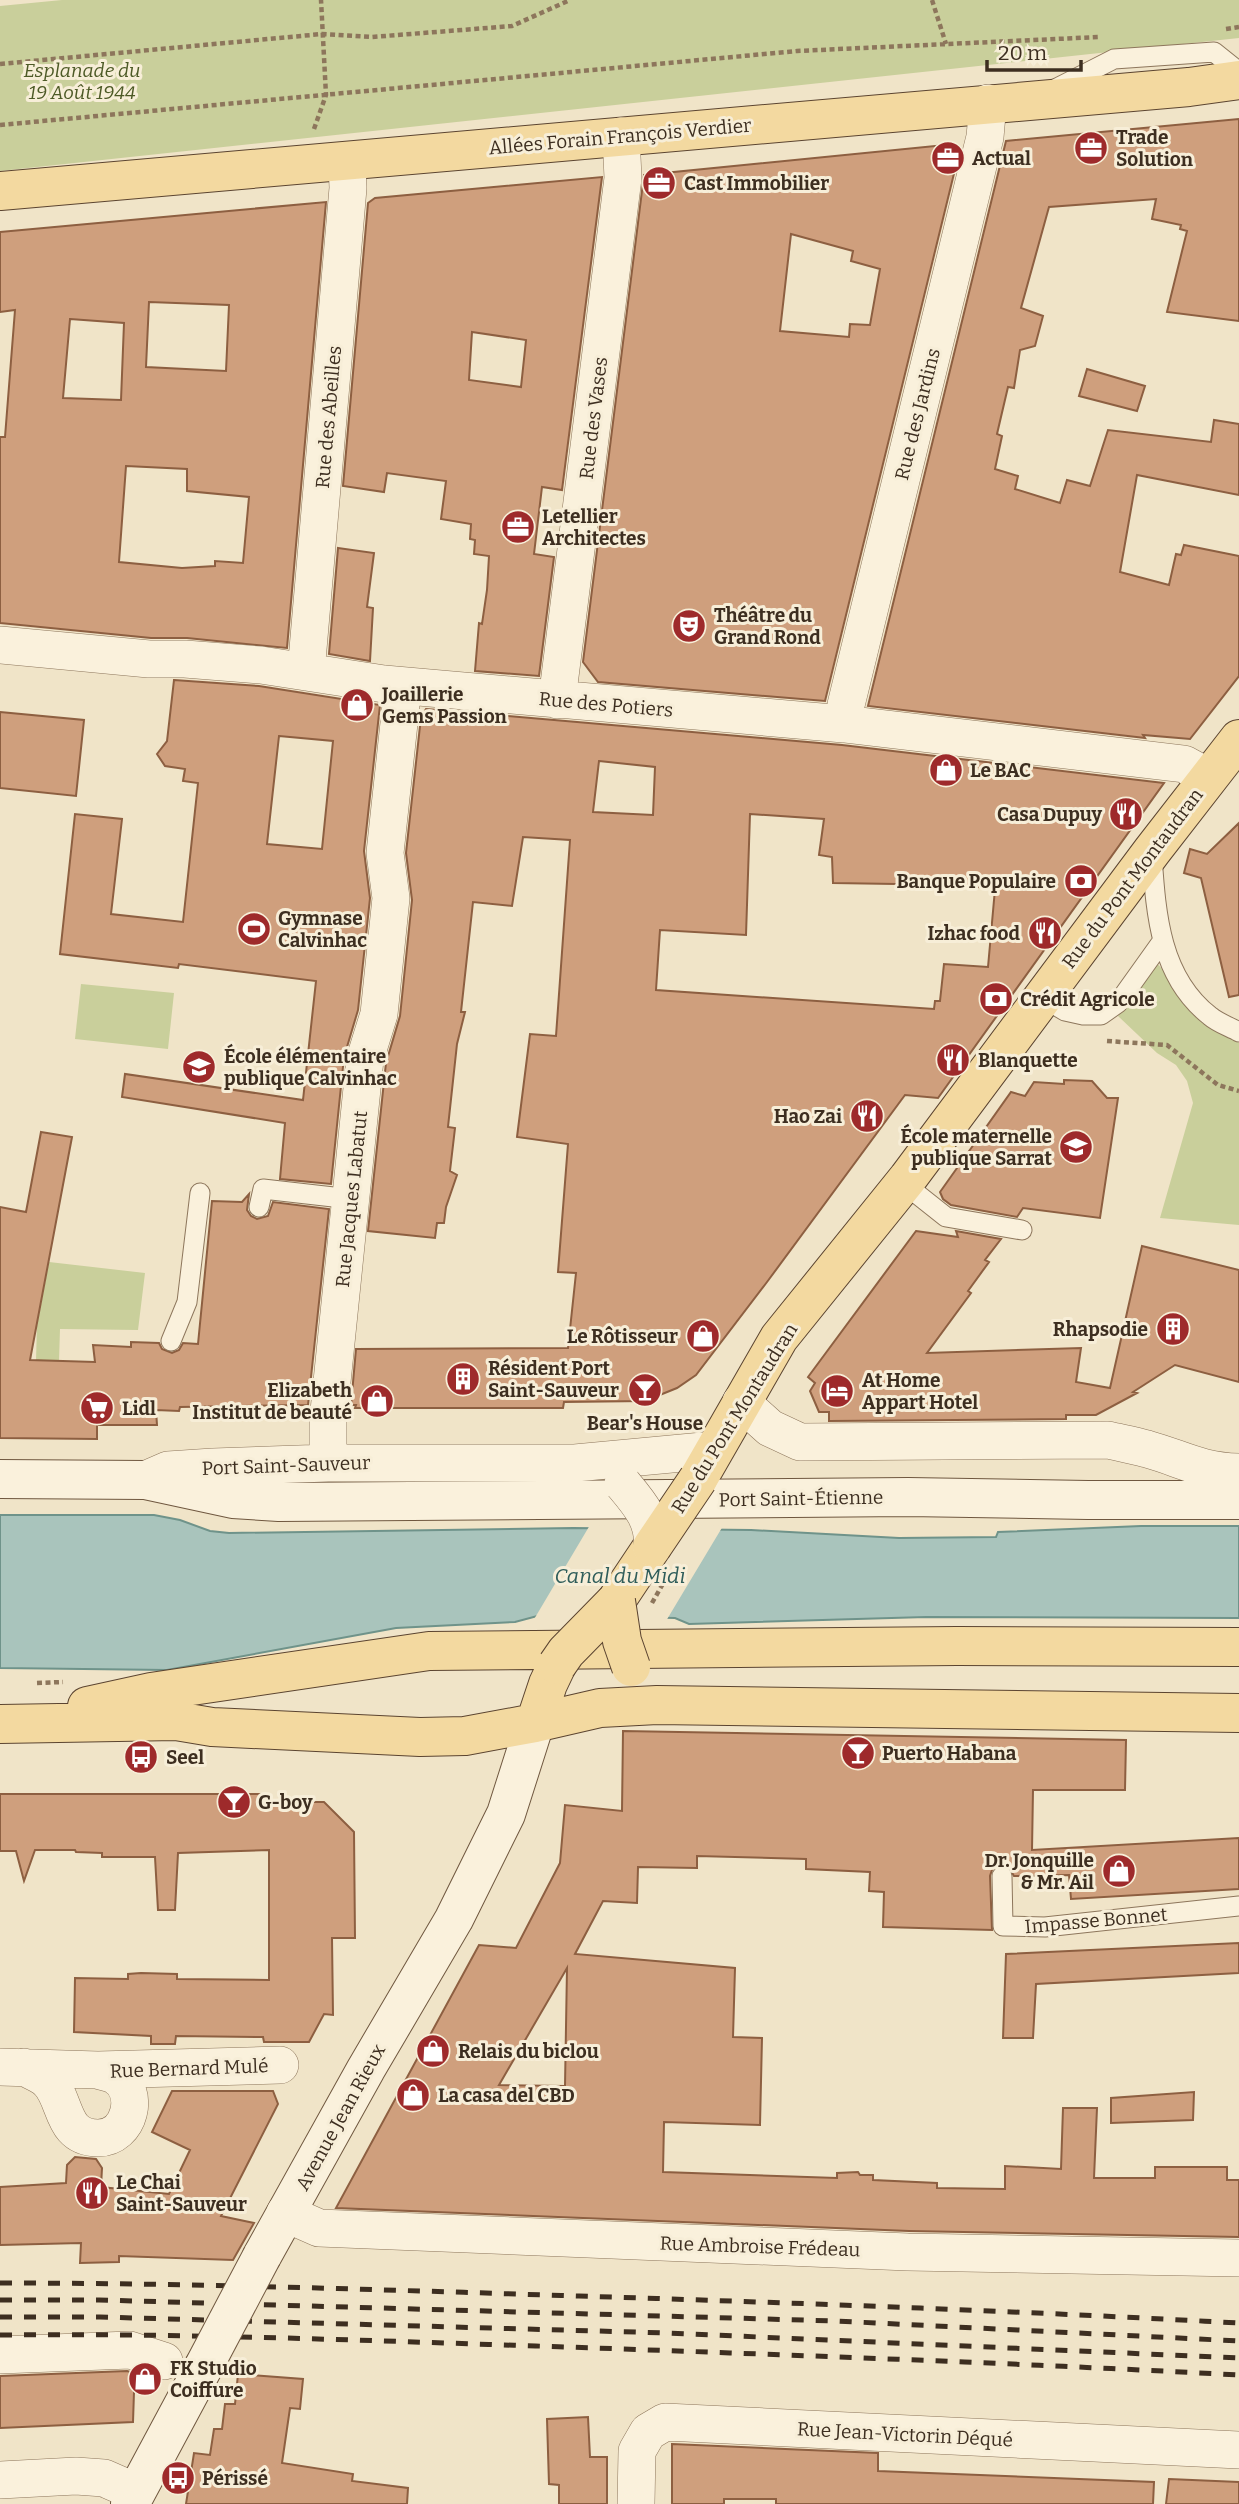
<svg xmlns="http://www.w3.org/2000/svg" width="1239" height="2504" font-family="Bitter,serif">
	<rect width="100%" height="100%" fill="#f0e4c8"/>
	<path fill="#c9cf9b" d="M62 0H1239V38L0 171V6Z
		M1157 963 1212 1028 1239 1043V1225L1160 1218 1193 1103 1187 1081 1176 1065 1157 1053 1118 1016Z
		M81 984 174 993 168 1049 75 1039Z
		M49 1262 145 1273 138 1330 60 1329 59 1361 36 1360 37 1326Z"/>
	<path fill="#a9c4bc" stroke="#6f938a" stroke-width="2" d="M0 1515H154L180 1520 210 1531 229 1533 573 1528 751 1530 899 1538 996 1537 998 1532 1141 1526H1239V1618L926 1617 689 1624 675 1618 541 1615 515 1622 396 1628 167 1670 0 1668Z"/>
	<path fill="#f0e4c8" d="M590 1525 723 1526 666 1621 541 1619 533 1621Z"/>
	<path fill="#cf9f7d" stroke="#8d5f41" stroke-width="2" fill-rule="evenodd" d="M1239 119V321L1167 312 1187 231 1180 229 1181 225 1152 219 1156 199 1049 207 1021 308 1043 316 1035 346 1020 350 1014 388 1008 387 997 434 1002 436 995 469 1018 476 1015 489 1060 503 1067 480 1090 486 1108 430 1211 442 1214 420 1239 424V495L1137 475 1120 572 1169 585 1176 554 1181 555 1184 545 1239 556V676L1190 739 1143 735 1145 738 868 706 1006 141Z
		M955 144 960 149 825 701 598 682 583 662 644 175ZM791 234 853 251 851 261 880 269 870 325 850 324 849 337 780 331Z
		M602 177 562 490 542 487 534 554 554 557 539 676 475 671 479 623 482 624 487 590 489 556 474 554 475 540 470 539 471 524 441 519 446 481 387 473 384 492 343 486 368 203 375 198ZM472 332 526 340 521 387 469 380Z
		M326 202 287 648 187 638H151L0 623V437H5L15 310 0 312V232ZM149 302 229 305 226 371 146 367ZM70 319 124 323 121 400 63 398ZM126 466 187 469V491L249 497 243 563 215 561V566L182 568 119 562Z
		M1087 369 1145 386 1137 411 1079 396Z
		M338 548 374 553 367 607 373 608 370 661 329 654Z
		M174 680 259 686 380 705 364 851 370 898 358 1010 344 1057 331 1184 280 1179 285 1123 122 1097 125 1074 303 1100 316 981 179 964 178 968 60 954 75 814 122 819 111 914 183 922 198 783 183 781 185 769 165 766 157 754 167 741ZM279 736 333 741 322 849 267 844Z
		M426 709 842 745 1164 783 938 1098 905 1095 767 1282 696 1375 677 1388 645 1401 564 1402 563 1408H355L356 1405H351L356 1349 568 1348 576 1273 558 1272 568 1144 517 1137 530 1034 556 1036 570 840 523 837 512 906 473 902 461 1012H465L457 1044 448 1127 455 1128 450 1171 457 1175 446 1207 444 1223H437L435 1238 368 1231 386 1063 400 1016 412 900 406 853 421 717ZM599 761 655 767 653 815 593 812ZM750 814 824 819 819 855 832 857 833 883 960 885 995 889 988 967 944 964 940 1001H935L934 1009 656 990 660 930 746 935Z
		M0 712 84 720 76 796 0 788Z
		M1239 823V995L1229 997 1201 878 1184 873 1190 849 1207 854Z
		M1064 1080 1092 1081 1107 1098H1118L1100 1218 1023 1208 1017 1217 951 1205 943 1199 940 1192 1011 1092 1025 1096 1034 1082 1064 1084Z
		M41 1132 72 1137 30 1360 95 1362 93 1345 131 1347V1342L159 1343 162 1349 172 1353 179 1350 183 1343 198 1344 212 1201 242 1202 249 1194 247 1210 251 1216 257 1219 268 1216 273 1202 329 1209 308 1405 180 1407 179 1411 156 1410 157 1425H97V1439L0 1438V1207L26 1212Z
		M916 1231 958 1237 956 1231 1001 1239 985 1260 989 1262 968 1291 971 1293 927 1353 1081 1348 1076 1382 1110 1388 1142 1246 1239 1270V1382L1175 1365 1133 1392 1137 1393 1096 1415H1066V1419L829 1421V1412H819L810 1391 815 1383 808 1377Z
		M623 1731 1126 1740 1125 1790H1033L1032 1850 1239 1838V1889L1071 1899 1069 1875 1014 1876 1008 1866 996 1865 992 1870 990 1876 992 1930 883 1927 884 1892 869 1891 870 1872 806 1869V1859L697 1856V1868L638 1867 637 1903 603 1901 575 1954 735 1968 733 2037 762 2038 760 2125 664 2122 663 2172 837 2178V2173L858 2172 860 2175H873V2180L937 2183V2188L1005 2189V2166L1061 2169 1063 2108H1097L1094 2178H1155V2167H1227V2180H1239V2237L909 2231 336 2208 479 1945 516 1948 560 1863 565 1805 622 1811ZM567 1968 565 2086 499 2085Z
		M0 1794H263L264 1802H324L354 1832 355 1938H332L333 2015 324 2014 309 2042H264L263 2037 176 2036 175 2044H151V2036L74 2032 75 1978 128 1979V1974L141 1973 177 1974V1979L269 1980V1850L178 1853 175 1910H158L155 1857H102V1853L76 1852 75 1850H35L24 1881 16 1851H0Z
		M1239 1943V1973L1036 1984 1033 2038H1003L1006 1954Z
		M172 2091H273L278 2104 221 2216 254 2223 233 2260 119 2256V2262L80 2263 81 2243 0 2245V2187L66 2183 67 2165 75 2157 96 2159 102 2168 101 2187 169 2194 190 2150 152 2132Z
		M1194 2092 1193 2120 1111 2123V2098Z
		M127 2371 156 2380 150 2391 134 2392 133 2422 0 2428V2376Z
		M238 2374 303 2379 300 2409 290 2408 282 2463 353 2474 352 2481 408 2488 407 2504H186L194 2453 210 2455 214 2429H222L225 2404H235Z
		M588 2417 590 2457H607V2504H559V2485L549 2484 547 2419Z
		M672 2444 878 2453V2471L1154 2482 1153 2504H776V2499H724V2504H672Z
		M1169 2479 1239 2482V2504H1166Z"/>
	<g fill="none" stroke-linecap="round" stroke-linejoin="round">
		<g stroke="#8d765c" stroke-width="21">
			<path id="lane" d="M1055 89 1114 59 1214 52 1239 72
				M1152 856C1156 914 1160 977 1210 1016 1218 1023 1230 1027 1239 1032
				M1043 998 1065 1011 1083 1015H1101L1118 1003 1163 940
				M908 1178 917 1194 946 1217 1022 1230
				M259 1207 263 1189 351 1199
				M171 1341 187 1302 200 1193
				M1002 1876 1003 1926 1045 1927 1239 1906"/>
		</g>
		<g stroke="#8d765c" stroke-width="38">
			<path id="street" d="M0 645 149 659H185L261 665 384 684 844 724 1184 764 1208 777
				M306 672 348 188 347 162
				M557 700 623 178 621 136
				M844 724 846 705 985 137 988 103
				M741 1402 770 1428 800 1442 1108 1440C1121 1443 1134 1445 1147 1449 1183 1459 1199 1471 1239 1472
				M328 1463V1421L365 1059 379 1014 391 898 385 853 403 686
				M145 1480 168 1470 213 1467 328 1463H575L714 1450
				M0 2067 98 2070 280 2065
				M24 2067C31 2071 42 2075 48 2081 67 2099 60 2138 98 2138 130 2138 142 2091 114 2075 109 2073 103 2072 98 2070
				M285 2213 319 2228 908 2252 1239 2258
				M0 2355 130 2350 164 2361
				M0 2480 76 2476 104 2478 136 2492
				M636 2504 637 2451 648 2432 665 2422 1239 2450"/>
		</g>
		<g stroke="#6f573f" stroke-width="40">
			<path id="secondary" d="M0 1479 145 1480 233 1499 279 1502 908 1497 1088 1500H1239
				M262 2256 366 2069 454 1919 506 1814 535 1723
				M130 2504 204 2366"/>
		</g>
		<g stroke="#5b4430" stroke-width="40">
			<path id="primary" d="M0 191 1189 87 1239 80
				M698 1479 779 1338 908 1178 1152 851 1239 739
				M616 1601 652 1547
				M87 1706 151 1692 429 1651 957 1646 1239 1647
				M535 1723 548 1684 557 1665
				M0 1724 176 1721 212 1727 420 1737 465 1736 535 1723 600 1708 657 1705 1239 1713"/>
		</g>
		<path stroke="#8d765c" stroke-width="4.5" stroke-dasharray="5 3.5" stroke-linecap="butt" d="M932 0 946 44
			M1226 29 1239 27
			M0 64 322 34 372 37 512 26 570 0
			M0 125 797 51 1099 37
			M314 129 326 95 321 0
			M326 939 352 942
			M1107 1041 1167 1045 1218 1085 1239 1091
			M37 1683 63 1682"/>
		<use href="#lane" stroke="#faf1dc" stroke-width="19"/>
		<use href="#street" stroke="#faf1dc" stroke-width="37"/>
		<use href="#secondary" stroke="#faf1dc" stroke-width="38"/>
		<use href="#primary" stroke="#f3d9a0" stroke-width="38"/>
		<path stroke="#3d2e20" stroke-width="5" stroke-dasharray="12 12" stroke-linecap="butt" d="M0 2283C193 2283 386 2290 579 2296 799 2303 1019 2311 1239 2323
			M0 2300H99L836 2321 1239 2341
			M0 2317H100L667 2333 1239 2358
			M0 2335C189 2333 378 2341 567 2347 791 2355 1015 2363 1239 2375"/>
		<g stroke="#8d765c" stroke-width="38" stroke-linecap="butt">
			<path id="street-bridge" d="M623 1484C639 1503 655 1521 652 1547"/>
		</g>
		<g stroke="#6f573f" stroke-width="40" stroke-linecap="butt">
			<path id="secondary-bridge" d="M204 2366 262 2256"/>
		</g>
		<g stroke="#5b4430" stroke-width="40" stroke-linecap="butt">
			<path id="primary-bridge" d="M652 1547 698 1479
				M616 1601 622 1641 631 1667
				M557 1665 566 1652 616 1601"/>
		</g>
		<path stroke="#8d765c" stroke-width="4.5" stroke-dasharray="5 3.5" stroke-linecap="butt" d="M652 1603 665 1580"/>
		<use href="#street-bridge" stroke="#faf1dc" stroke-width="37"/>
		<use href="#secondary-bridge" stroke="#faf1dc" stroke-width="38"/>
		<use href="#primary-bridge" stroke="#f3d9a0" stroke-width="38"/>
	</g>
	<defs>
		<g id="office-disc" transform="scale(1.75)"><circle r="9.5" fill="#9e2a2b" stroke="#f7eed8"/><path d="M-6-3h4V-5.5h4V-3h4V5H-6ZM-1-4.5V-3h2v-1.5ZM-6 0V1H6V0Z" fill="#fff"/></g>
		<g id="theatre-disc" transform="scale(1.75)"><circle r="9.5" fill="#9e2a2b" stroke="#f7eed8"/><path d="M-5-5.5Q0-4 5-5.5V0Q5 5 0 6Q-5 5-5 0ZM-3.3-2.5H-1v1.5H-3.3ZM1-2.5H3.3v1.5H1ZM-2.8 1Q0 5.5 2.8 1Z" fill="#fff"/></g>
		<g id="shop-disc" transform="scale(1.75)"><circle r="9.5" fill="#9e2a2b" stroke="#f7eed8"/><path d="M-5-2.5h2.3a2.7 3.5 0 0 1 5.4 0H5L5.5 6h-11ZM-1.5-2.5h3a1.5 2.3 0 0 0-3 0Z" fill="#fff"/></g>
		<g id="restaurant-disc" transform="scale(1.75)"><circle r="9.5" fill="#9e2a2b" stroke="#f7eed8"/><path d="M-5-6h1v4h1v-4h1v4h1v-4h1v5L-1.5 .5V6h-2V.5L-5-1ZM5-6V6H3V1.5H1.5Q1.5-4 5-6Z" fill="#fff"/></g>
		<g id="bank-disc" transform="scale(1.75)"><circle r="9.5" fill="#9e2a2b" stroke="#f7eed8"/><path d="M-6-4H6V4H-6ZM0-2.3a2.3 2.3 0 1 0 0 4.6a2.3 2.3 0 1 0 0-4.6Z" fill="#fff"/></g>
		<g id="stadium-disc" transform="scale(1.75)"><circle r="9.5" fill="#9e2a2b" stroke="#f7eed8"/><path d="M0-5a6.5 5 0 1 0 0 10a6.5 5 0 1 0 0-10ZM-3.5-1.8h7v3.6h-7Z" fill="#fff"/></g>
		<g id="school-disc" transform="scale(1.75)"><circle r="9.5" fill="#9e2a2b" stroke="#f7eed8"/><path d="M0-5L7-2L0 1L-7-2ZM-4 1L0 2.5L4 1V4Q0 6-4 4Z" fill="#fff"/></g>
		<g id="building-disc" transform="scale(1.75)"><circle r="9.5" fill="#9e2a2b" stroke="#f7eed8"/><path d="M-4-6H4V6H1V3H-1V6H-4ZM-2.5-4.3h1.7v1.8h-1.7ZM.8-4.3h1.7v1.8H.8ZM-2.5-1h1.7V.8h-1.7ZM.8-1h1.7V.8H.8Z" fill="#fff"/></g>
		<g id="bar-disc" transform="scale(1.75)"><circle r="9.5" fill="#9e2a2b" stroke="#f7eed8"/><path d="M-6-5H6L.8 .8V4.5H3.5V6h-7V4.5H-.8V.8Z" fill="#fff"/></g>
		<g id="hotel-disc" transform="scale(1.75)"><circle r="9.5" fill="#9e2a2b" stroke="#f7eed8"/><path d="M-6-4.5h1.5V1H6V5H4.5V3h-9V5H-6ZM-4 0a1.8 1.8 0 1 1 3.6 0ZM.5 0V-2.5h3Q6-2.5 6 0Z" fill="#fff"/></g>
		<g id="supermarket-disc" transform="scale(1.75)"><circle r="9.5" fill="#9e2a2b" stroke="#f7eed8"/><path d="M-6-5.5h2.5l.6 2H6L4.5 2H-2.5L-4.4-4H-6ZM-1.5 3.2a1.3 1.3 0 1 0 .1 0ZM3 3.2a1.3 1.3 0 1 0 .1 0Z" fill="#fff"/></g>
		<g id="bus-disc" transform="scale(1.75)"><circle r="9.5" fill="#9e2a2b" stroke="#f7eed8"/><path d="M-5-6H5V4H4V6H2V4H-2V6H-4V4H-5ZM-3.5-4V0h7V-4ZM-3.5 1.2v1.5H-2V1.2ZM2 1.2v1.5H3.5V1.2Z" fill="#fff"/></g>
	</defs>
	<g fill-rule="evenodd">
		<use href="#office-disc" x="1091" y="148"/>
		<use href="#office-disc" x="948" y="158"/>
		<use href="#office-disc" x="659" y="183"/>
		<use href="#office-disc" x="518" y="527"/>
		<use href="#theatre-disc" x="689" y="626"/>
		<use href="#shop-disc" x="357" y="705"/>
		<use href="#shop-disc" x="946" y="770"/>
		<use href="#restaurant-disc" x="1126" y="814"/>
		<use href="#bank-disc" x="1081" y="881"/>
		<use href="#stadium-disc" x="254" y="929"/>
		<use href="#restaurant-disc" x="1045" y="933"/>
		<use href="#bank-disc" x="996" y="999"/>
		<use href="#restaurant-disc" x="953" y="1060"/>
		<use href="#school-disc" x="199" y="1067"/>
		<use href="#restaurant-disc" x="867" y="1116"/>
		<use href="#school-disc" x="1076" y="1147"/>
		<use href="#building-disc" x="1173" y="1329"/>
		<use href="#shop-disc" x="703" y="1336"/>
		<use href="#building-disc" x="463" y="1379"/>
		<use href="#bar-disc" x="645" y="1390"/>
		<use href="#hotel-disc" x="837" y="1391"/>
		<use href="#shop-disc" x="377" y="1401"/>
		<use href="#supermarket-disc" x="97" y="1408"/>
		<use href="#bar-disc" x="858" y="1753"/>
		<use href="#bus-disc" x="141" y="1757"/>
		<use href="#bar-disc" x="234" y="1802"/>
		<use href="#shop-disc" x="1119" y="1871"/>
		<use href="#shop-disc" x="433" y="2051"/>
		<use href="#shop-disc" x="413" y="2095"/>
		<use href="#restaurant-disc" x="92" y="2193"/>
		<use href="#shop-disc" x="145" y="2379"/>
		<use href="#bus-disc" x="178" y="2478"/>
	</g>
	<g text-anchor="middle" stroke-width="6" stroke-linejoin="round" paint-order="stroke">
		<g font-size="19" font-style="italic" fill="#4d5a26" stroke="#f7eed8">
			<text x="82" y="77">Esplanade du<tspan x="82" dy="22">19 Août 1944</tspan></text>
		</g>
		<g font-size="19" fill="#3d2e20" stroke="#f7eed8">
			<text transform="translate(620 136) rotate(-5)" y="7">Allées Forain François Verdier</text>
			<text transform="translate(917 414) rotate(-76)" y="7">Rue des Jardins</text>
			<text transform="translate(328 417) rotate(-85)" y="7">Rue des Abeilles</text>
			<text transform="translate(593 418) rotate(-83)" y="7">Rue des Vases</text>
			<text transform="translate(606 704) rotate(5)" y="7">Rue des Potiers</text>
			<text transform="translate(1132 878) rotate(-53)" y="7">Rue du Pont Montaudran</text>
			<text transform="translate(351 1199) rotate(-84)" y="7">Rue Jacques Labatut</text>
			<text transform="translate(734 1418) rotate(-58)" y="7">Rue du Pont Montaudran</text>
			<text transform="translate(286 1465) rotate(-2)" y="7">Port Saint-Sauveur</text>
			<text transform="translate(801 1498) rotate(-1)" y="7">Port Saint-Étienne</text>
			<text transform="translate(1096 1920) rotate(-5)" y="7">Impasse Bonnet</text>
			<text transform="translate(189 2068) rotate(-2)" y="7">Rue Bernard Mulé</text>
			<text transform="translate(340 2117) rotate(-61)" y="7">Avenue Jean Rieux</text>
			<text transform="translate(760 2246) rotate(2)" y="7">Rue Ambroise Frédeau</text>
			<text transform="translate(905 2434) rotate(3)" y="7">Rue Jean-Victorin Déqué</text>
		</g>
		<g font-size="19" font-weight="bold" fill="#3d2e20" stroke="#f7eed8" text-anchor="start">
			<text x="1116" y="144">Trade<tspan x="1116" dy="22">Solution</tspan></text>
			<text x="972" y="165">Actual</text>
			<text x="684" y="190">Cast Immobilier</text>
			<text x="542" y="523">Letellier<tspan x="542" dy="22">Architectes</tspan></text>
			<text x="714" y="622">Théâtre du<tspan x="714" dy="22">Grand Rond</tspan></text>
			<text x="382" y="701">Joaillerie<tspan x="382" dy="22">Gems Passion</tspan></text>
			<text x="970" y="777">Le BAC</text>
			<text x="1102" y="821" text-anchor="end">Casa Dupuy</text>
			<text x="1056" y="888" text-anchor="end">Banque Populaire</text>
			<text x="278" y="925">Gymnase<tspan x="278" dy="22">Calvinhac</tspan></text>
			<text x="1020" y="940" text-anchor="end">Izhac food</text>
			<text x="1020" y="1006">Crédit Agricole</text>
			<text x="224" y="1063">École élémentaire<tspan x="224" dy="22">publique Calvinhac</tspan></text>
			<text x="978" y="1067">Blanquette</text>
			<text x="842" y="1123" text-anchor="end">Hao Zai</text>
			<text x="1052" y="1143" text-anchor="end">École maternelle<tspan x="1052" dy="22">publique Sarrat</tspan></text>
			<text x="1148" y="1336" text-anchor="end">Rhapsodie</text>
			<text x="678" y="1343" text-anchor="end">Le Rôtisseur</text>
			<text x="488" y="1375">Résident Port<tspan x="488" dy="22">Saint-Sauveur</tspan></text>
			<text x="862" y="1387">At Home<tspan x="862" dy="22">Appart Hotel</tspan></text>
			<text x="352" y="1397" text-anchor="end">Elizabeth<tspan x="352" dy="22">Institut de beauté</tspan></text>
			<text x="122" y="1415">Lidl</text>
			<text x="645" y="1430" text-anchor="middle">Bear's House</text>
			<text x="882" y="1760">Puerto Habana</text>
			<text x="166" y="1764">Seel</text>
			<text x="258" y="1809">G-boy</text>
			<text x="1094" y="1867" text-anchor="end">Dr. Jonquille<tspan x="1094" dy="22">&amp; Mr. Ail</tspan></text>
			<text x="458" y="2058">Relais du biclou</text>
			<text x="438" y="2102">La casa del CBD</text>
			<text x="116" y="2189">Le Chai<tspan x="116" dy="22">Saint-Sauveur</tspan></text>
			<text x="170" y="2375">FK Studio<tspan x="170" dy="22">Coiffure</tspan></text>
			<text x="202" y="2485">Périssé</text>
		</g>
		<g font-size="21" font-style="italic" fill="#2f5d5a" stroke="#f7eed8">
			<text x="620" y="1583">Canal du Midi</text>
		</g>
	</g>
	<path d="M987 60v10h94v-10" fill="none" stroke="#3d2e20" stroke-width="3.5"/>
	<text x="998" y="60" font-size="21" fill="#3d2e20" stroke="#f7eed8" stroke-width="5" paint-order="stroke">20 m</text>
</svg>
